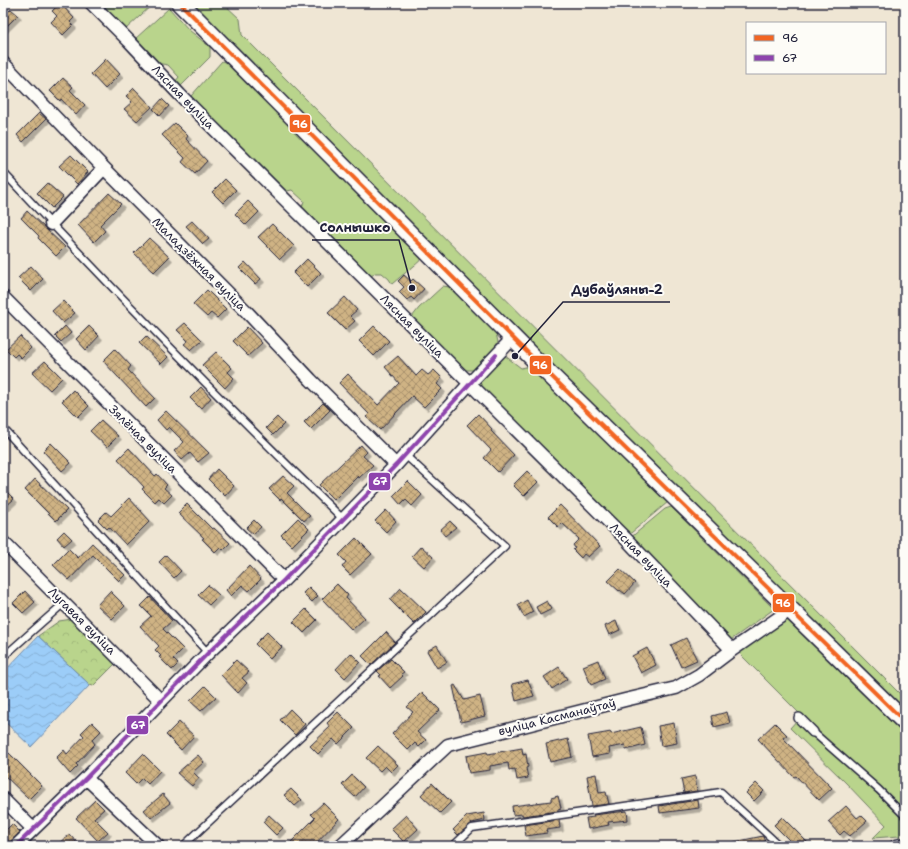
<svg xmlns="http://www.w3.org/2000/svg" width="908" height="849" font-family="'Shantell Sans',sans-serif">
	<defs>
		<pattern id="forest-crowns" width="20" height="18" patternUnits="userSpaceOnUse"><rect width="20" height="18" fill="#b9d48c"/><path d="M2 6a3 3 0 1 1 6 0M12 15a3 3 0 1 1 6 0" fill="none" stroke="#9fb67a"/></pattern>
		<pattern id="water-waves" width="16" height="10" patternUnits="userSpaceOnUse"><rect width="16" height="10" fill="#9ccdf8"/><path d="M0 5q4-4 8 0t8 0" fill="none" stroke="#86b0d6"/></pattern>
		<pattern id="building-cross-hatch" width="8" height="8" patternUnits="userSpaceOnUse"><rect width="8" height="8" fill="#cfb384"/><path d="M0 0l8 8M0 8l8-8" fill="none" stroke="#a8916d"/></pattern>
		<filter id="shadow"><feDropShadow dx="3.5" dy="3.5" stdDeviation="0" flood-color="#0004"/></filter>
	</defs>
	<rect width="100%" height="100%" fill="#efe6d4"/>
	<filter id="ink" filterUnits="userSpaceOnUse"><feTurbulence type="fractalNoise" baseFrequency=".025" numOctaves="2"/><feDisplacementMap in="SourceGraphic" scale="8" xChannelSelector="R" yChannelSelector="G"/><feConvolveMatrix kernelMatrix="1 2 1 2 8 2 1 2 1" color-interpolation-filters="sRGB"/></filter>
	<g filter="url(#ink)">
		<path fill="#b9d48c" stroke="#6e7b64" d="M97 3H154L126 29 120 27Z
			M180 3H223L240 19 242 35 905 699V722L674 497 625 538 470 383 500 352 521 368 539 364Z
			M169 8 189 30 210 47V57L181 86 175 82 179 77 168 65 156 63 135 39Z
			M222 61 227 63 375 212 416 248 424 257C414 267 403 274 392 284L389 279 382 273H375L369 278 301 210 304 201 292 190 282 192 191 96Z
			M443 286 456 288 495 329 498 342 494 349 473 370H466L412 317 419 308Z
			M671 507 774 609 728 642 629 539 665 509Z
			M790 617 874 701 905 734V810L830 744 737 651Z
			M799 718 905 821 904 828 900 836 873 838 886 825 846 783 790 728Z"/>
		<path fill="url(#forest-crowns)" stroke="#6e7b64" d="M72 619 116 663 93 686 90 685 38 636 59 621Z"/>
		<path fill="url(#water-waves)" stroke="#6b89ac" d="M38 636 90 685 31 747 3 720V673Z"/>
		<path fill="url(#building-cross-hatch)" stroke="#22223b" filter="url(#shadow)" d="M60 3 74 18 70 22 73 25 63 35 51 22 57 16 52 11Z
			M3 6 9 11 11 9 18 15 3 30Z
			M106 59 120 74 105 89 91 74Z
			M63 78 73 87 70 90 85 105 76 115 61 99 60 101 50 91Z
			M134 88 152 107 137 121 124 109 132 102 126 96Z
			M162 99 169 106 160 116 153 109Z
			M39 113 46 119 23 142 17 135Z
			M175 123 188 136 186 139 207 161 195 174 182 162 185 158 162 135Z
			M71 155 88 172 77 184 59 166Z
			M225 179 236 190 223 203 212 192Z
			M47 183 63 197 52 208 37 193Z
			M109 193 121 204 100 225 105 231 94 242 78 225Z
			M248 201 259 212 246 225 235 214Z
			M27 211 65 247 56 256 38 238 39 236 21 218Z
			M192 221 209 239 203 244 186 226Z
			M272 224 294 246 280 259 258 237Z
			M149 238 169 257 154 272 134 253Z
			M307 259 321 273 307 287 293 273Z
			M245 262 261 279 255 284 239 268Z
			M31 266 43 279 31 291 18 278Z
			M404 275 411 281 413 279 424 289 414 300 411 297 407 300 399 292 404 287 398 281Z
			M207 290 226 309 217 318 211 313 207 317 193 304Z
			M345 297 357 310 350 316 355 321 345 330 328 313Z
			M63 301 75 313 63 323 52 311Z
			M185 323 202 340 191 350 184 344 188 341 177 330Z
			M65 326 71 333 61 342 55 336Z
			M89 326 99 336 86 350 76 339Z
			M374 326 389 341 374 356 359 341Z
			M247 327 262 343 248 356 233 341Z
			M20 336 31 348 21 358 17 354 14 357 6 349Z
			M146 336 168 357 161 364 139 343Z
			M115 349 131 366 128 370 155 398 146 407 103 361Z
			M216 352 232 368 228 372 234 378 225 388 202 365Z
			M398 356 416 376 422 370 428 375 434 370 442 378 437 384 442 389 424 407 412 396 380 430 366 417 369 414 339 383 348 374 378 405 399 383 385 367Z
			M45 361 62 378 50 390 32 373Z
			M201 387 211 398 201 409 190 398Z
			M73 390 89 406 78 417 62 401Z
			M323 403 330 410 311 429 304 422Z
			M166 411 209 453 198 462 190 453 182 460 174 451 184 442 169 427 166 430 157 420Z
			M478 414 492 429 491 431 514 455 498 472 484 458 491 450 467 425Z
			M277 417 284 424 273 435 266 428Z
			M101 420 118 436 107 447 90 431Z
			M51 443 71 463 62 471 43 451Z
			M361 445 367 452 363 456 373 465 359 478 358 476 334 500 319 485Z
			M129 448 155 476 157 474 167 485 164 488 172 495 164 503 159 498 155 502 142 489 144 487 118 459Z
			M217 469 234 486 225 496 208 479Z
			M527 471 538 482 524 496 513 485Z
			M283 476 294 486 287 493 310 516 304 521 281 498 280 500 269 489Z
			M35 479 67 510 56 521 25 490Z
			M408 481 422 495 412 506 406 500 401 505 393 496Z
			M3 488 14 499 3 509Z
			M129 498 150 521 126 545 109 527 107 529 98 520 106 512 111 516Z
			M187 504 212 529 214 528 230 543 223 550 220 547 215 552 202 539 204 538 178 513Z
			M560 505 600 546 588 557 584 554 581 558 573 550 575 548 573 545 579 539 562 523 558 527 548 517Z
			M386 510 396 521 386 532 375 521Z
			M298 518 309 529 292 546 281 535Z
			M254 520 261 527 253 534 246 528Z
			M450 521 456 527 445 536 440 530Z
			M64 531 72 539 64 546 57 538Z
			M356 538 372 554 350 575 342 567 346 562 339 555Z
			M92 543 125 575 119 581 93 555 69 580 53 565 69 549 78 558Z
			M421 546 433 557 424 567 412 556Z
			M166 555 181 571 174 578 159 562Z
			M249 566 261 579 249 591 242 585 231 596 226 590Z
			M620 569 635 583 625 594 620 590 619 591 608 581Z
			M337 584 348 595 346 598 365 618 352 630 322 599Z
			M208 585 219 595 209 605 198 595Z
			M309 587 318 596 312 602 303 593Z
			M401 588 426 612 414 624 390 600Z
			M25 591 35 602 23 613 13 603Z
			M110 591 125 606 112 619 97 605Z
			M150 597 172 621 163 629 183 649 173 659 178 664 172 670 159 657 161 656 155 650 159 646 140 626 151 616 141 606Z
			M527 600 533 612 524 617 518 605Z
			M547 601 552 609 540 615 536 607Z
			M306 609 317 620 304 633 293 622Z
			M616 621 620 630 609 635 605 626Z
			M267 632 282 647 270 659 255 644Z
			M386 632 395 642 371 665 362 656Z
			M686 638 697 660 681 667 671 645Z
			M437 645 447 662 437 668 427 651Z
			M647 648 656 665 641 673 632 656Z
			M351 653 360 662 345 678 336 669Z
			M391 659 404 672 401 674 403 676 390 688 379 676 381 675 377 671Z
			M236 660 249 672 242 678 247 683 238 693 221 675Z
			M598 660 605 679 591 685 583 666Z
			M559 667 567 679 552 689 544 677Z
			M528 680 534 696 516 701 512 684Z
			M455 685 464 700 480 696 485 716 461 722 453 686Z
			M205 686 216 697 201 711 190 701Z
			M422 692 440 710 417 732 426 740 419 747 415 743 408 750 392 734 413 712 407 707Z
			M290 709 305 724 295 735 280 720Z
			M338 712 354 728 338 744 333 739 318 754 310 746 330 727 327 723Z
			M727 712 730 723 714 727 712 716Z
			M92 722 101 731 92 740 95 744 76 764 78 766 70 774 56 758 64 750 67 754 84 736 81 733Z
			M179 722 194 736 181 750 166 735Z
			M674 723 677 743 661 746 658 726Z
			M775 723 787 735 783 738 832 788 819 800 796 776 794 777 758 739Z
			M641 727 645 745 626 750 625 745 609 748 610 754 592 757 588 736 611 732V734Z
			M568 739 572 757 550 762 546 744Z
			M378 746 398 765 391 772 385 766 380 771 366 758Z
			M522 748 523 755 526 754 528 767 526 768 528 778 517 780 515 769 509 770 508 763 490 766V770L469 773 466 756 487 752 488 754Z
			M9 753 42 786 29 799 3 774V759Z
			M143 754 160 771 148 784 142 778 136 784 125 773Z
			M198 755 204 762 193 772 199 778 192 786 177 773Z
			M596 774 599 793 606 792 609 804 592 806 587 776Z
			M352 775 364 787 355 797 342 785Z
			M695 776 697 791 684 793 681 779Z
			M432 783 451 802 440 813 421 795Z
			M756 783 764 791 754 801 746 793Z
			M291 789 302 800 295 806 284 795Z
			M163 794 170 803 151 818 144 810Z
			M558 796 561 808 558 809V811L523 816 522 814 513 815 512 806 551 801V798Z
			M95 800 104 809 94 818 108 832 98 841 76 818Z
			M698 800 699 808 660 813 659 806Z
			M323 803 339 819 313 846H287L315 818 311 814Z
			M846 806 857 818 861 815 867 821 850 836 844 831 840 835 828 822Z
			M627 811 628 820 608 822 609 825 588 829 586 818 594 817 593 815Z
			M484 813 485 820 472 823 458 835 453 830 467 816Z
			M269 815 283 828 276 835 263 822Z
			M406 815 418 829 404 842 391 829Z
			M782 817 811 846H795L774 825Z
			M559 820 560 828 546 830 547 833 526 836 524 825Z
			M12 824 20 832 11 841 9 845 3 839V833Z
			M69 834 80 846H56Z
			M763 836 766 846H734V842Z"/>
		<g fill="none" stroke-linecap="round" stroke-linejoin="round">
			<g stroke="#22223b" stroke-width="9">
				<path id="service" d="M3 172C114 291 226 406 343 519
					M3 428 208 653
					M3 657 64 603
					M813 732 879 790 905 816
					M183 846 505 546 405 455
					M453 846 472 828 721 792 780 846"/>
			</g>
			<g stroke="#22223b" stroke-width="12">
				<path id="pedestrian" d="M799 718 813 732"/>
			</g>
			<g stroke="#22223b" stroke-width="15">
				<path id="minor" d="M91 3 129 41 180 95 625 538 732 650
					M3 63 104 168 246 311 311 380 396 465
					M51 224 104 168
					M3 297 284 580
					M3 542 161 701
					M86 778 158 846
					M3 799 33 829
					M16 846 86 778 208 653 284 580 396 465 470 383 514 337
					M340 846 448 745 625 700 676 688 699 675 732 650 790 610
					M896 846 905 844"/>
			</g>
			<g stroke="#22223b" stroke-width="20">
				<path id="secondary" d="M180 3 539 364 905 722"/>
			</g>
			<use href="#service" stroke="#fdfcf7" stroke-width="6"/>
			<use href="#pedestrian" stroke="#fdfcf7" stroke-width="9"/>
			<use href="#minor" stroke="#fdfcf7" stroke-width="12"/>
			<use href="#secondary" stroke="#fdfcf7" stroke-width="17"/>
			<g stroke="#fdfcf7" stroke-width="7">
				<path id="bus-1" d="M180 3 539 364 905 722"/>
			</g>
			<g stroke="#fdfcf7" stroke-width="7">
				<path id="bus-2" d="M16 846 86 778 208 653 284 580 396 465 496 355"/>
			</g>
			<use href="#bus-1" stroke="#f26522" stroke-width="4"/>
			<use href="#bus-2" stroke="#8e44ad" stroke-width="4"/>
		</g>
	</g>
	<g text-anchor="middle" stroke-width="4" stroke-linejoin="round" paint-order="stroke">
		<g font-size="12" fill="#22223b" stroke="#fdfcf7">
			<text transform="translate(183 97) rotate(46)" y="4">Лясная вуліца</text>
			<text transform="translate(199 264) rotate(45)" y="4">Маладзёжная вуліца</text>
			<text transform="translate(412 326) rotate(45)" y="4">Лясная вуліца</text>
			<text transform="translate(143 439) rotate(45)" y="4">Зялёная вуліца</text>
			<text transform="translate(641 555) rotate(46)" y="4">Лясная вуліца</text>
			<text transform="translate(82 621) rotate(45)" y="4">Лугавая вуліца</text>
			<text transform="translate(557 717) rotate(-14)" y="4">вуліца Касманаўтаў</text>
		</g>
	</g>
	<path fill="none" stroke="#22223b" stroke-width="1.5" d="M412 288L399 240H312M515 356L563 302H670"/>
	<g fill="#22223b" stroke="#fdfcf7" stroke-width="1.5">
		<circle cx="412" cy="288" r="4"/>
		<circle cx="515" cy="356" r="4"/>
	</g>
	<g font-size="13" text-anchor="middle" font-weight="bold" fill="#22223b" stroke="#fdfcf7" stroke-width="4" stroke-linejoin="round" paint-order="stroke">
		<text x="355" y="232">Солнышко</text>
		<text x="617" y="294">Дубаўляны-2</text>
	</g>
	<g stroke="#fdfcf7" stroke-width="1.5">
		<rect x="289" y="114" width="22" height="19" rx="4" fill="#f26522"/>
		<rect x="529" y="355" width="23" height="20" rx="4" fill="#f26522"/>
		<rect x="368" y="472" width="23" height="19" rx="4" fill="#8e44ad"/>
		<rect x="772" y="593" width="23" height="20" rx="4" fill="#f26522"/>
		<rect x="126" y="715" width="23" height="20" rx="4" fill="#8e44ad"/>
	</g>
	<g font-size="11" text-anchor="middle" font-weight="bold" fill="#fff">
		<text x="300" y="128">96</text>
		<text x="540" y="369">96</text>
		<text x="380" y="485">67</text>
		<text x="783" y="607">96</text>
		<text x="138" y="729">67</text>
	</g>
	<rect width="908" height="849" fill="none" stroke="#fdfcf7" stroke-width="16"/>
	<rect x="8" y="8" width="892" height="833" fill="none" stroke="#22223b" stroke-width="1.5" filter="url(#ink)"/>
	<rect x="746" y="22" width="140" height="52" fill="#fdfcf7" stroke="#a5a5ac"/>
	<rect x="754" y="35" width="20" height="6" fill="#f26522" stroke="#a5a5ac"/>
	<text x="782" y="42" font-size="12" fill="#22223b">96</text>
	<rect x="754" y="55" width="20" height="6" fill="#8e44ad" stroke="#a5a5ac"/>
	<text x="782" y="62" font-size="12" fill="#22223b">67</text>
</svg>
